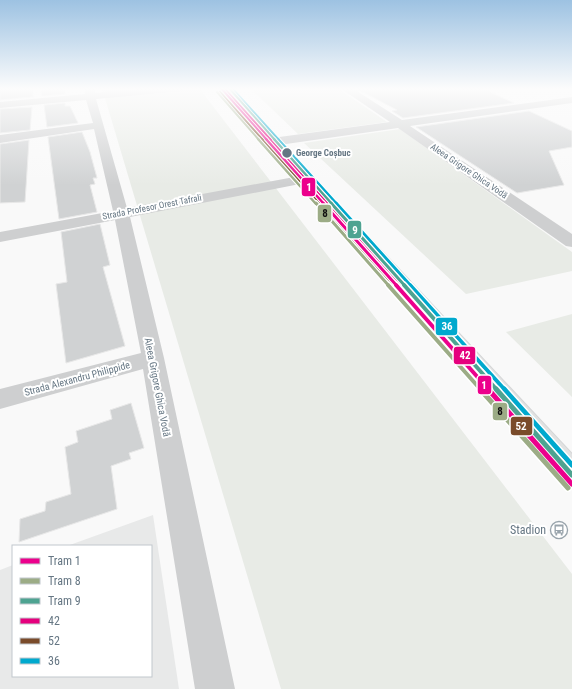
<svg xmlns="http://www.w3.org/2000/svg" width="572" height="689" font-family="'Roboto Condensed',sans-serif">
	<rect width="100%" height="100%" fill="#f9f9f9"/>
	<path fill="#e8e9e9" d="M153 515 179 689H0V570L13 565V676H151V546H67Z"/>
	<path fill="#e8ebe6" d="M102 88H199L572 574V689H281Z
		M250 88H337L387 122 298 134Z
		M400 129 572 252V271L466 294 304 143Z
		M572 314V397L506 332Z"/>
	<path fill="#d0d2d3" stroke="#e8e8e8" d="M0 88H33V97L0 100Z
		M41 88H65V94L42 96Z
		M355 88H482L514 103 403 118 392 111 397 110Z
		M65 103V106H70L78 123 47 127 44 105Z
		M32 107 30 130 0 133V109Z
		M529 111 572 131V147L549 151 564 185 517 193 416 127Z
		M82 132 90 152 97 178H93L95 184 90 185 97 212 59 219 48 137Z
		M29 140 25 202 0 203V144Z
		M100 224 110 265 103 267 125 346 66 363 56 284 67 282 61 232Z
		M131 403 144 448 129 453 131 459 111 466 117 509 19 542 20 519 45 511 46 502 71 494 65 447 78 442 76 431 112 419 110 410Z"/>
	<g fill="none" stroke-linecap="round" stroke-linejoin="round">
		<g stroke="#d5d6d7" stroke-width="2">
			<path id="secondary" d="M219 88H229L572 454V487L562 483Z"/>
		</g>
		<path fill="#cecfd0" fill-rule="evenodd" d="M85 88H95V93L148 88H185L180 91 96 99 127 208 305 175 310 176 312 179 310 182 305 183 130 217 164 358 235 689H195L143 369 0 409V389L141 353 115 220 0 242V232L113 211 94 129 0 143V135L93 123 86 100 0 108V102L85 94Z
			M340 88H352L402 120 572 97V103L410 126 572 234V247L566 246 398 128 272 146 268 145 266 142 268 139 272 138 390 122Z"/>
		<use href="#secondary" fill="#e1e2e2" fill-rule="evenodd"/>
		<g stroke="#fff" stroke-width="3.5">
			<path id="bus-1-far4" d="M224 88 271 140"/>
		</g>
		<g stroke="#fff" stroke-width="4.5">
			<path id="bus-1-far3" d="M270 139 329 204"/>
		</g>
		<g stroke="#fff" stroke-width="5.5">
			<path id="bus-1-far2" d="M328 203 403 286"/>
		</g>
		<g stroke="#fff" stroke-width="7">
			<path id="bus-1-far1" d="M402 285 496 390"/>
		</g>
		<g stroke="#fff" stroke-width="8">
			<path id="bus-1" d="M496 389 572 474"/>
		</g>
		<g stroke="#fff" stroke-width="3.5">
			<path id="bus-2-far4" d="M220 92 263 140"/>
		</g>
		<g stroke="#fff" stroke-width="4.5">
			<path id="bus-2-far3" d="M262 139 321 204"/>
		</g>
		<g stroke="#fff" stroke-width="5.5">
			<path id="bus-2-far2" d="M320 203 395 286"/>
		</g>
		<g stroke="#fff" stroke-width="7">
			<path id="bus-2-far1" d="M394 285 489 390"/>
		</g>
		<g stroke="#fff" stroke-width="8">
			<path id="bus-2" d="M488 389 568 478"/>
		</g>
		<g stroke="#fff" stroke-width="3.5">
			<path id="bus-3-far4" d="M232 88 279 140"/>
		</g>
		<g stroke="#fff" stroke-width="4.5">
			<path id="bus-3-far3" d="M278 139 337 204"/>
		</g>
		<g stroke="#fff" stroke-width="5.5">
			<path id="bus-3-far2" d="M336 203 411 286"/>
		</g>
		<g stroke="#fff" stroke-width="7">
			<path id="bus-3-far1" d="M410 285 505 390"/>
		</g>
		<g stroke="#fff" stroke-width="8">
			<path id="bus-3" d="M504 389 572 465"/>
		</g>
		<use href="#bus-1-far4" stroke="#e5007d" stroke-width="2"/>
		<use href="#bus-1-far3" stroke="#e5007d" stroke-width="2.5"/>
		<use href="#bus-1-far2" stroke="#e5007d" stroke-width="3"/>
		<use href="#bus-1-far1" stroke="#e5007d" stroke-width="4"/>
		<use href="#bus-1" stroke="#e5007d" stroke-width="5"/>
		<use href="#bus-2-far4" stroke="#7a4b2a" stroke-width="2"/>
		<use href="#bus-2-far3" stroke="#7a4b2a" stroke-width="2.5"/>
		<use href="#bus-2-far2" stroke="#7a4b2a" stroke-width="3"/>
		<use href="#bus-2-far1" stroke="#7a4b2a" stroke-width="4"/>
		<use href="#bus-2" stroke="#7a4b2a" stroke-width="5"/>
		<use href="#bus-3-far4" stroke="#00a9ce" stroke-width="2"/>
		<use href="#bus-3-far3" stroke="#00a9ce" stroke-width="2.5"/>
		<use href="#bus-3-far2" stroke="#00a9ce" stroke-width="3"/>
		<use href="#bus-3-far1" stroke="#00a9ce" stroke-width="4"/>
		<use href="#bus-3" stroke="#00a9ce" stroke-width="5"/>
		<g stroke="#fff" stroke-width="3.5">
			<path id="tram-1-far4" d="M221 88 267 140"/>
		</g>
		<g stroke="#fff" stroke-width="4.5">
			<path id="tram-1-far3" d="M266 139 324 204"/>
		</g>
		<g stroke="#fff" stroke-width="5.5">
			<path id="tram-1-far2" d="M323 203 397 286"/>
		</g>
		<g stroke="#fff" stroke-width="7">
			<path id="tram-1-far1" d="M396 285 489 390"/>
		</g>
		<g stroke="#fff" stroke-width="8">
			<path id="tram-1" d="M488 389 572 484"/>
		</g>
		<g stroke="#fff" stroke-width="3.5">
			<path id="tram-2-far4" d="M217 92 259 140"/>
		</g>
		<g stroke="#fff" stroke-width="4.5">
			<path id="tram-2-far3" d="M258 139 316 204"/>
		</g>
		<g stroke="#fff" stroke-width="5.5">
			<path id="tram-2-far2" d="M316 203 389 286"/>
		</g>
		<g stroke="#fff" stroke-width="7">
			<path id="tram-2-far1" d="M388 285 481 390"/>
		</g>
		<g stroke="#fff" stroke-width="8">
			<path id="tram-2" d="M480 389 568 488"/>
		</g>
		<g stroke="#fff" stroke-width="3.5">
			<path id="tram-3-far4" d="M229 88 275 140"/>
		</g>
		<g stroke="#fff" stroke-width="4.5">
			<path id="tram-3-far3" d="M274 139 332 204"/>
		</g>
		<g stroke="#fff" stroke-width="5.5">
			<path id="tram-3-far2" d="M331 203 405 286"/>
		</g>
		<g stroke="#fff" stroke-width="7">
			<path id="tram-3-far1" d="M404 285 497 390"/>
		</g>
		<g stroke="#fff" stroke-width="8">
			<path id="tram-3" d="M496 389 572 475"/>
		</g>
		<use href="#tram-1-far4" stroke="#ec008c" stroke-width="2"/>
		<use href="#tram-1-far3" stroke="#ec008c" stroke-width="2.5"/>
		<use href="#tram-1-far2" stroke="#ec008c" stroke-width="3"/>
		<use href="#tram-1-far1" stroke="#ec008c" stroke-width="4"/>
		<use href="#tram-1" stroke="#ec008c" stroke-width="5"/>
		<use href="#tram-2-far4" stroke="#9cac86" stroke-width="2"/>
		<use href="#tram-2-far3" stroke="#9cac86" stroke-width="2.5"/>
		<use href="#tram-2-far2" stroke="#9cac86" stroke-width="3"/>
		<use href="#tram-2-far1" stroke="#9cac86" stroke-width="4"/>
		<use href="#tram-2" stroke="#9cac86" stroke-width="5"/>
		<use href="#tram-3-far4" stroke="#4ea391" stroke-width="2"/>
		<use href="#tram-3-far3" stroke="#4ea391" stroke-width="2.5"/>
		<use href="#tram-3-far2" stroke="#4ea391" stroke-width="3"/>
		<use href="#tram-3-far1" stroke="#4ea391" stroke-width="4"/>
		<use href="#tram-3" stroke="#4ea391" stroke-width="5"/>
	</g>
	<linearGradient id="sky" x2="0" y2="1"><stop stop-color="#9dc2e2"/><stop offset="0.48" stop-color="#fcfcfc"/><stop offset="1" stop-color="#fcfcfc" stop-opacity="0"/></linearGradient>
	<rect width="572" height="185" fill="url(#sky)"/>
	<defs>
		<g id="bus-ring" transform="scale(0.9)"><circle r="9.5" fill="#fff" stroke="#99a4ac" stroke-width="1.5"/><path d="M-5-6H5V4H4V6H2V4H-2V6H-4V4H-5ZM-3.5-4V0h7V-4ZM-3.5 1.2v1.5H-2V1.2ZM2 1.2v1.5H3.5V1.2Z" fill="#99a4ac"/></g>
	</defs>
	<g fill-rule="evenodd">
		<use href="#bus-ring" x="559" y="530"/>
	</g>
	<circle fill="#657683" stroke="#fff" stroke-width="1.5" cx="287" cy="153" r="5.5"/>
	<g text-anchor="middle" stroke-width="4" stroke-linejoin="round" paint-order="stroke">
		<g font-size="9" font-weight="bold" fill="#657683" stroke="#fff" text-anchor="start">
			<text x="296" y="156">George Coșbuc</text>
		</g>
		<g font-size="9" fill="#657683" stroke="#fff">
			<text transform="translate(469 171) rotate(34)" y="3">Aleea Grigore Ghica Vodă</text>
			<text transform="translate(152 207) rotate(-11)" y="3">Strada Profesor Orest Tafrali</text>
		</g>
		<g font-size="10" fill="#657683" stroke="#fff">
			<text transform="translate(77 378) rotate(-15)" y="4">Strada Alexandru Philippide</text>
			<text transform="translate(158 387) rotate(79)" y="4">Aleea Grigore Ghica Vodă</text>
		</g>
		<g font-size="12" fill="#657683" stroke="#fff" text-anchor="end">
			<text x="546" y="534">Stadion</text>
		</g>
	</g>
	<g stroke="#fff" stroke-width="1.5">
		<rect x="301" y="177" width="15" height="20" rx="4" fill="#ec008c"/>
		<rect x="317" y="204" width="15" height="19" rx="4" fill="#9cac86"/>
		<rect x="347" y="220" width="15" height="19" rx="4" fill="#4ea391"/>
		<rect x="435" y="317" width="23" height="19" rx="4" fill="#00a9ce"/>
		<rect x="453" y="346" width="23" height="19" rx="4" fill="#e5007d"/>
		<rect x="477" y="375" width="15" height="20" rx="4" fill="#ec008c"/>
		<rect x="492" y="402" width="16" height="19" rx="4" fill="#9cac86"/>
		<rect x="510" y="416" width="23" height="20" rx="4" fill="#7a4b2a"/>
	</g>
	<g font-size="11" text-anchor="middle" font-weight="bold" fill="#fff">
		<text x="309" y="191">1</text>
		<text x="355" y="234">9</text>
		<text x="447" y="330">36</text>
		<text x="465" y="359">42</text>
		<text x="484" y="389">1</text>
		<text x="521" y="430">52</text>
	</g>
	<g font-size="11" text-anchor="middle" font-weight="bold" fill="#111">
		<text x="325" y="217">8</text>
		<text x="500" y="415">8</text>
	</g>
	<rect x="12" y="545" width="140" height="132" fill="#ffffff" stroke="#c1c8cd"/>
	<rect x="20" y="558" width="20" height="6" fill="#ec008c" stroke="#c1c8cd"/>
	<text x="48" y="565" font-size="12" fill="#657683">Tram 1</text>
	<rect x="20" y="578" width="20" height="6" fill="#9cac86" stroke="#c1c8cd"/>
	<text x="48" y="585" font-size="12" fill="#657683">Tram 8</text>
	<rect x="20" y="598" width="20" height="6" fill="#4ea391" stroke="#c1c8cd"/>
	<text x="48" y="605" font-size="12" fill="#657683">Tram 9</text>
	<rect x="20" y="618" width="20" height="6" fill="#e5007d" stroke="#c1c8cd"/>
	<text x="48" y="625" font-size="12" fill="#657683">42</text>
	<rect x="20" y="638" width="20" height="6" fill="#7a4b2a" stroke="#c1c8cd"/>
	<text x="48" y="645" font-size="12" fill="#657683">52</text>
	<rect x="20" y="658" width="20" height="6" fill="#00a9ce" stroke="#c1c8cd"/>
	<text x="48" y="665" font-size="12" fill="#657683">36</text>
</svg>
